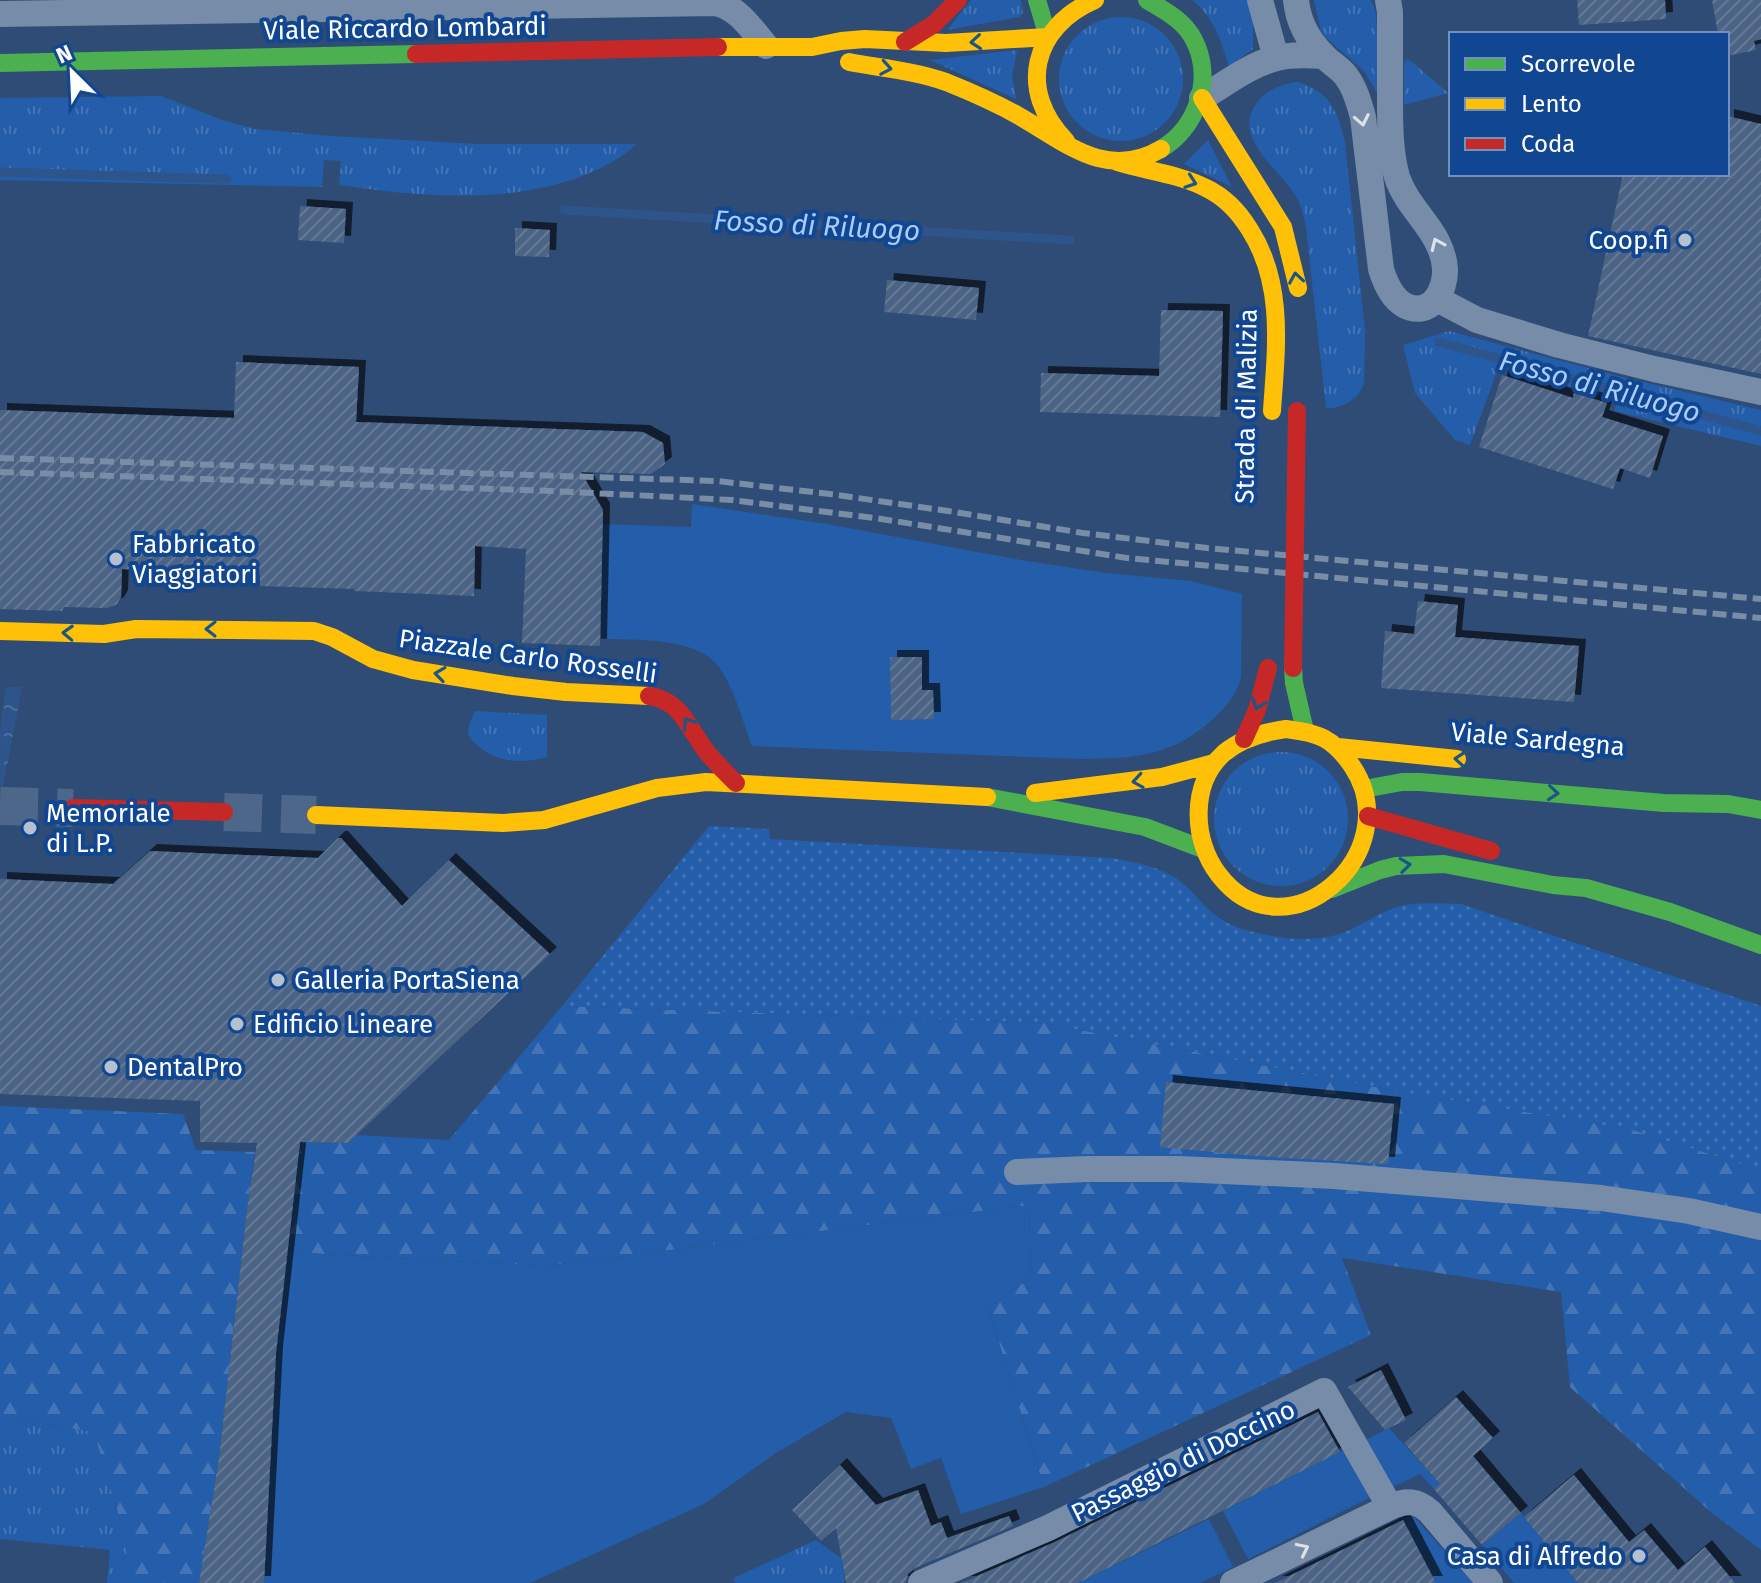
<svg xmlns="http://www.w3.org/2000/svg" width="1761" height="1583" font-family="'Fira Sans',sans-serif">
	<defs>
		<pattern id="grass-tufts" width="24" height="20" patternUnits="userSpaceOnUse" patternTransform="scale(2)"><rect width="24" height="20" fill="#245daa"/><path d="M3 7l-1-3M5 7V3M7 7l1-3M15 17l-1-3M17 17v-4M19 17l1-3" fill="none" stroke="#4575b7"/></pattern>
		<pattern id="forest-firs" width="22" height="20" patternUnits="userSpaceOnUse" patternTransform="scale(2)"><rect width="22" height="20" fill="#245daa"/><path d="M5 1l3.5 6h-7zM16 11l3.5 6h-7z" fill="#4575b7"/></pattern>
		<pattern id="park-dots" width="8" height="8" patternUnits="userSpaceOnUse" patternTransform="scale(2)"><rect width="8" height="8" fill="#245daa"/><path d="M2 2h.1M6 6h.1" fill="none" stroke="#4575b7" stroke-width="1.8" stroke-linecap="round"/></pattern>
		<pattern id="water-ripples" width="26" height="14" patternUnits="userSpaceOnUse" patternTransform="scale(2)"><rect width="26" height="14" fill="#2d548b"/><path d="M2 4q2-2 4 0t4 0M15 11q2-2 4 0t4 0" fill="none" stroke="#4c6e9c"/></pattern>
		<pattern id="building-hatch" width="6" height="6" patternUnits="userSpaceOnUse" patternTransform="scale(2)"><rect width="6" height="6" fill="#4b6384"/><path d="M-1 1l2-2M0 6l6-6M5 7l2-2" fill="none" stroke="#667a96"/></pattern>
		<filter id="shadow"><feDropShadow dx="7" dy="-7" stdDeviation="0" flood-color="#0009"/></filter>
	</defs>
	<rect width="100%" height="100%" fill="#2e4c75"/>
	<path fill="url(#grass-tufts)" d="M971 0H1021L1023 12 1020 17 947 30Z
		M1192 0H1248L1253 17V49L1229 67C1221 41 1214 17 1192 0Z
		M1314 0H1370L1374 6 1376 15 1381 92 1377 93 1364 71 1326 38 1321 31Z
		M1059 79a62 62 0 1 1 124 0a62 62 0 1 1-124 0Z
		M1017 50 1012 76 1016 99 930 60Z
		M1406 60 1411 61 1448 93 1404 105V64Z
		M1298 82C1330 92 1339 112 1345 143L1365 330 1364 384 1358 395 1348 403 1334 408H1326L1306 228C1304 217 1302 208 1297 198 1282 171 1231 138 1256 104 1266 90 1281 84 1298 82Z
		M161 96 222 120 255 129 331 136 478 144H637C629 150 621 157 612 162 533 207 426 198 339 185L341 161 324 160 322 187 0 180V98Z
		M1208 140 1232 187 1184 164Z
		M1449 331 1622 377 1761 410V446L1614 411 1618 400 1499 366 1470 445 1455 440 1415 393 1403 345Z
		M475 711 547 715V757C522 764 498 763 478 746 473 742 468 737 468 730 469 724 473 716 475 711Z
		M1214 819a67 67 0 1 1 134 0a67 67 0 1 1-134 0Z
		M10 1418 94 1432 127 1543 122 1583H107L110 1550 0 1539V1427Z
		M816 1540 841 1558 845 1581 842 1583H735L734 1578Z"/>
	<path fill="url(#forest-firs)" d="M562 1006 1044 1023 1402 1092 1631 1129 1761 1170V1550L1711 1512 1570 1387 1561 1292 1342 1258 1371 1335 1044 1487 988 1308 1031 1277 1029 1205 544 1266 287 1252 300 1142 348 1143 356 1135 449 1140Z
		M0 1106 183 1114 196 1150 255 1152 247 1209 219 1458 199 1583H122L127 1543 94 1432 11 1418 0 1427Z"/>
	<path fill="url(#park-dots)" d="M709 826 769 829 770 839 1110 858C1134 862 1160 866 1180 881 1193 891 1202 905 1215 915 1231 928 1252 932 1272 936 1295 940 1322 941 1345 932 1361 925 1377 914 1394 908 1415 901 1440 904 1461 904L1761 1006V1170L1630 1129 1402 1092 1044 1023 562 1006Z"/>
	<path fill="#245daa" d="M692 504 827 524 1021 560 1106 573 1191 581 1242 594 1241 677C1237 694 1227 706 1214 718 1172 757 1136 758 1081 759L752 746C743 722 733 685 718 666 697 637 633 640 600 639L602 524 691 527Z
		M1029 1205 1031 1277 988 1308 1044 1487 961 1514 941 1458 911 1469 891 1418 846 1412 776 1453 704 1504 530 1583H264L276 1353 287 1252 544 1266Z
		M1389 1428 1440 1484 1434 1489 1420 1474 1389 1489 1361 1442Z
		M1348 1448 1375 1495 1248 1559 1223 1511Z
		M1521 1513 1524 1517 1578 1583H1514L1482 1545Z
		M1412 1516 1415 1518 1473 1583H1436L1403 1520Z
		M1209 1519 1233 1567 1200 1583H1078Z"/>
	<path fill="url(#water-ripples)" d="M6 687H22L3 787 0 788V729Z"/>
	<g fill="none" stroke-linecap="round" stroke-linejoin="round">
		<path stroke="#2d548b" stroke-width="9" d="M0 172 227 179
			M564 210 1070 240
			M1439 342 1761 431"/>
	</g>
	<path fill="url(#building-hatch)" filter="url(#shadow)" d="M1577 0H1665L1666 19 1579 25Z
		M1712 0H1761V39L1754 41 1756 50 1727 56V34H1718Z
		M1727 116 1761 124V374L1588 336 1623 174H1727Z
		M300 206 346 209 344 243 298 240Z
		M515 228 550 230 549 257 515 256Z
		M887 280 979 288 976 320 884 312Z
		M1161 310 1223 311 1220 417 1040 412 1041 373 1159 376Z
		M236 362 359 367 356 422 643 432 663 443 665 464 651 474 581 472 603 510 600 646 522 643 526 549 475 546 474 596 354 591V589L260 586V574L122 569 121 597 117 604 113 606 107 608 64 607 62 611 0 609V410L234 418Z
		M1502 375 1573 398 1574 393 1607 403 1602 417 1663 436 1650 478 1620 468 1613 489 1479 447Z
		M1418 601 1458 605 1455 637 1579 646 1574 702 1381 688 1385 631 1414 634Z
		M890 657H922V690H933L934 719 891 720Z
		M338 838H341L402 906 449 860 550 954 348 1143 300 1142 276 1353 264 1583H199L219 1458 247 1209 257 1143 200 1142V1101L0 1094V879L113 884 150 851 318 858Z
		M1166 1082 1394 1104 1388 1164 1254 1156 1160 1147Z
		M1381 1370 1406 1420 1385 1430 1348 1387Z
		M1456 1397 1493 1438 1473 1456 1521 1513 1482 1545 1434 1489 1440 1484 1404 1443Z
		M1318 1412 1340 1452 1078 1583H961L1055 1542Z
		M840 1465 876 1505 918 1490 931 1526 941 1522 947 1538 1009 1516 1013 1526 915 1568 908 1574 905 1583H846L836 1528 821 1541 792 1510Z
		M1574 1475 1629 1542 1644 1530 1678 1570 1705 1547 1735 1583H1578L1524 1517Z
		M1403 1520 1436 1583H1275Z"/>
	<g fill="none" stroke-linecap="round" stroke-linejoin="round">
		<path stroke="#4d678a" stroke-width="38" stroke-dasharray="38 19" stroke-linecap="butt" d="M0 806 73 808
			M224 812 316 815"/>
		<path stroke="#768ca8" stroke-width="26" d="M1260 0 1276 58
			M1296 0C1298 21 1308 40 1323 55 1330 63 1340 68 1346 76 1355 88 1359 103 1363 117L1381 269C1385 282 1392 298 1404 305 1430 319 1446 291 1445 269 1443 232 1408 211 1397 177 1390 152 1390 124 1390 98 1390 69 1390 40 1390 12L1388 0
			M0 14 715 3C737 6 753 31 766 46
			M1202 98C1225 84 1251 64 1277 58 1292 54 1308 55 1323 56
			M1437 299 1477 320 1559 345 1654 369 1761 392
			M1017 1172 1087 1169H1179L1334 1176 1601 1198 1689 1211 1761 1227
			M921 1583 1048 1528 1324 1391 1390 1507
			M1233 1583 1390 1507C1406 1500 1417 1500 1430 1512L1490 1583"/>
		<path stroke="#4caf50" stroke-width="18" d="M1037 0 1048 37
			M1147 0C1165 11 1184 20 1194 40 1214 79 1197 128 1161 149
			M0 63 416 54
			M1293 668 1294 683 1305 731
			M1364 789 1402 782H1420L1664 803 1728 804 1761 810
			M987 797 1145 827 1203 849
			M1332 889 1380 870 1396 866 1444 864 1553 885 1586 888 1670 912 1761 945"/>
		<path stroke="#ffc107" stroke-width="18" d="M718 47H812L841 41 865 39 946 43 1048 37
			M849 62C881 68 915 71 946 82 971 92 996 103 1019 116 1065 142 1106 181 1161 149
			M1202 98 1283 227 1298 288
			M1066 141C1017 91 1032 27 1095 0
			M1117 162C1146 171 1179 174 1206 188 1225 197 1239 212 1250 230 1285 285 1276 350 1272 411
			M0 631 104 634 136 629 314 631 332 637 373 659 413 670 513 686 566 692 649 696
			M1286 729C1319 733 1333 738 1352 766 1410 852 1286 962 1219 875 1192 841 1190 783 1224 753 1242 738 1264 732 1286 729Z
			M1338 747 1457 759
			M1035 793 1162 777 1214 763
			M316 815 503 823 544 820 657 788 706 782 987 797"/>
		<path stroke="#c62828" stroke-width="18" d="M905 42 934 24 958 0
			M416 54 718 47
			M649 696C683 700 690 733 710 756 718 765 727 774 736 783
			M1244 739 1257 710 1268 668
			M73 808 224 812
			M1368 816 1491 851"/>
		<path stroke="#798da7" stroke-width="6" stroke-dasharray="14 6" stroke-linecap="butt" d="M0 458 717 481 830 494 948 511 1083 533 1207 548 1761 599
			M0 472 552 491 732 500 875 518 1127 558 1761 618"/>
		<path stroke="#c62828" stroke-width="18" d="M1293 668 1297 411"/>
	</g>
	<defs><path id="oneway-chevron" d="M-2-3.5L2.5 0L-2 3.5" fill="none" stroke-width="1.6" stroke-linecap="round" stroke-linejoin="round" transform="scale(2)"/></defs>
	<g stroke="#1a5788">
		<use href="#oneway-chevron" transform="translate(976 42) rotate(175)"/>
		<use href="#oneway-chevron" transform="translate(886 68) rotate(10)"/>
		<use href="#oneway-chevron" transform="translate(1191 182) rotate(19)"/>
		<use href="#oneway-chevron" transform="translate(1296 278) rotate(-99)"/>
		<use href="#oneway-chevron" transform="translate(211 629) rotate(180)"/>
		<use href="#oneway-chevron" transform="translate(68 633) rotate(-178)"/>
		<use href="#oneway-chevron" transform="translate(440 674) rotate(-172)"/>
		<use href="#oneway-chevron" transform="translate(1258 704) rotate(109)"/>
		<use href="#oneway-chevron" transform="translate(688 723) rotate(-125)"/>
		<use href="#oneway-chevron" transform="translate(1460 759) rotate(-175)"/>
		<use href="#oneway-chevron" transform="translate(1138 781) rotate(171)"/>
		<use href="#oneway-chevron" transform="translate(1553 793) rotate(5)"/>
		<use href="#oneway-chevron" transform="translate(1405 865) rotate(-7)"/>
	</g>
	<g stroke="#dde2e9">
		<use href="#oneway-chevron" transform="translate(1362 120) rotate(79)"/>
		<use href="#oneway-chevron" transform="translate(1437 244) rotate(-114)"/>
		<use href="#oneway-chevron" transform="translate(1303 1549) rotate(-26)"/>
	</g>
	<g fill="#b6c0cf" stroke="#114792" stroke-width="3">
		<circle cx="1685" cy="240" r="8"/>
		<circle cx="116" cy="559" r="8"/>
		<circle cx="30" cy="828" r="8"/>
		<circle cx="278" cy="980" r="8"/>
		<circle cx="237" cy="1024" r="8"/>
		<circle cx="111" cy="1067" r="8"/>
		<circle cx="1639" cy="1556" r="8"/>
	</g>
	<g text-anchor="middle" stroke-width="8" stroke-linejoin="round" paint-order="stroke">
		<g font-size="26" fill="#fff" stroke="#114792">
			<text transform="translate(405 28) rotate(-1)" y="9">Viale Riccardo Lombardi</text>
			<text transform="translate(1246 406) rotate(-89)" y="9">Strada di Malizia</text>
			<text transform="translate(528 656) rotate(8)" y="9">Piazzale Carlo Rosselli</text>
			<text transform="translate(1538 739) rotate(5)" y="9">Viale Sardegna</text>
			<text transform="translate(1183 1461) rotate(-26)" y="9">Passaggio di Doccino</text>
		</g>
		<g font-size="26" fill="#fff" stroke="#114792" text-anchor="start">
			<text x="1669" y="249" text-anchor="end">Coop.fi</text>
			<text x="132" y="553">Fabbricato<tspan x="132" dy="30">Viaggiatori</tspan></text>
			<text x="46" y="822">Memoriale<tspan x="46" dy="30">di L.P.</tspan></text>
			<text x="294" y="989">Galleria PortaSiena</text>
			<text x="253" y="1033">Edificio Lineare</text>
			<text x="127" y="1076">DentalPro</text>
			<text x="1623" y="1565" text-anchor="end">Casa di Alfredo</text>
		</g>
		<g font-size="28" font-style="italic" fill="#a9ccfa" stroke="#114792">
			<text transform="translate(817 225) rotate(3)" y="10">Fosso di Riluogo</text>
			<text transform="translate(1600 386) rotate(15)" y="10">Fosso di Riluogo</text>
		</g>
	</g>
	<rect x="1449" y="32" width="280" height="144" fill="#114792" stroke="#7091be" stroke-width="2"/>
	<rect x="1465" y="58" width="40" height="12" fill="#4caf50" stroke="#7091be" stroke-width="2"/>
	<text x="1521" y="72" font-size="24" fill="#ffffff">Scorrevole</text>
	<rect x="1465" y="98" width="40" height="12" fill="#ffc107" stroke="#7091be" stroke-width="2"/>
	<text x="1521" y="112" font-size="24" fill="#ffffff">Lento</text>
	<rect x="1465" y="138" width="40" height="12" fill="#c62828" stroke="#7091be" stroke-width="2"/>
	<text x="1521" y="152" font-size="24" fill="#ffffff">Coda</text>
	<g transform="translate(72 72) rotate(336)" stroke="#114792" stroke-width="6" paint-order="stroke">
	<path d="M0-6L14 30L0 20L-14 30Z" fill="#ffffff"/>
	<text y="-12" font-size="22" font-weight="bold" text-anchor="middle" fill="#ffffff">N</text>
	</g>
</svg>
